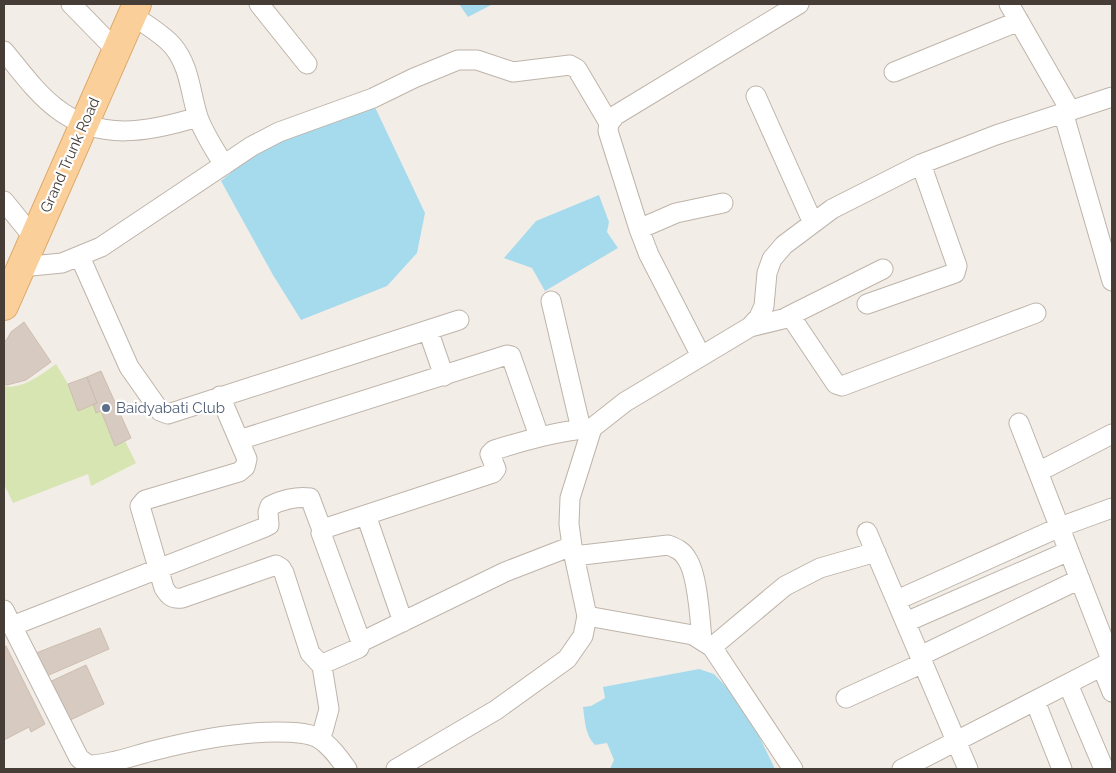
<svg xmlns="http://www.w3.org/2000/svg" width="1116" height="773" font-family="Raleway,sans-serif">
	<rect width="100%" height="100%" fill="#f3ede7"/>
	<path fill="#d6e5b1" d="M56 364 68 384 78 410 93 404 101 411 115 445 125 441 136 463 91 486 88 474 13 503 4 484V386C22 390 42 374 56 364Z"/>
	<path fill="#a6dbed" d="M459 4H493L468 17Z
		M374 105 425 213 417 253 387 286 301 320 273 275 221 181 272 138Z
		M599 195 609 222 607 232 618 248 545 291 532 268 504 258 536 221Z
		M699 669 714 674 744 705 775 769H610L614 760 607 743 595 745C585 735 585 721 583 707L591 706 605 698 603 687Z"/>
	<path fill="#d7cac0" stroke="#cebeb0" d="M24 322 51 362 26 380 7 385 4 384V342L7 339 11 332Z
		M101 371 131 438 115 446 101 411 96 413 93 404 97 403 87 377Z
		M87 377 97 403 78 411 68 384Z
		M100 628 109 649 42 678 31 655Z
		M6 646 45 724 31 732 29 727 4 740V647Z
		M86 665 104 704 64 723 45 684Z"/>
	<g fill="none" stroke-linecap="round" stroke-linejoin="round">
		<g stroke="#beb4aa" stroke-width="21">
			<path id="minor" d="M71 4 116 50
				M259 4 307 64
				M1009 4 1070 110
				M132 15C145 24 161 33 172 45 190 66 190 92 198 117 204 134 215 150 224 165
				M4 51C20 70 36 93 56 108 99 142 149 132 198 117
				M894 72 1019 21
				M756 96 813 223
				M1063 112 1112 281
				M4 201 34 238
				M639 229 676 213 723 203
				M80 257 129 367 160 411 168 414 459 320
				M21 267 62 263 101 247 252 146 279 132 373 98 414 78 458 60H477L513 72 570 65 577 69 609 123
				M551 301 581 429
				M867 304 955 273 957 266 921 164
				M787 317 883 269
				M750 327 791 317 836 384 842 386 1036 313
				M428 330 444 376
				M701 356 649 255 639 229 608 131 609 123 616 115 799 4
				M220 396 247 459 245 467 239 472 145 500 140 506 164 588C169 596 172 599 182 598L276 565 281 568 284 573 310 653 322 666
				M1019 423 1112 662
				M239 440 507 355 511 356 512 359 539 436
				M1038 472 1112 434
				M366 515 403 622
				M867 532 968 769
				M574 556 668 545C676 548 683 551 687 559 698 575 700 620 702 640
				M897 600 1060 527 1112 508
				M4 610 79 758C83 761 86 765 92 765 113 764 135 755 156 750 195 740 235 732 277 732 289 732 307 732 318 738 330 745 339 758 347 769
				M587 616 693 635 712 647 793 769
				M906 622 1069 551
				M12 626 263 528 269 525 268 512 270 506C281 500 297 496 310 498L322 530
				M361 642 505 572 572 546
				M712 647 785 586 820 568 876 552
				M920 656 1080 579
				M1102 667 1112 692
				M1068 684 1104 769
				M846 698 923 663
				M1035 701 1062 769
				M318 738 323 731 329 709 322 666 325 663 359 648 361 642 321 533 326 528 493 473 496 469 490 454 494 450C527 440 558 431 592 428
				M396 769 496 710 567 659 583 636 587 616 572 546 569 524 570 498 592 428 625 402 750 327 759 317 764 306 767 273 772 259 784 245 832 209 921 164 996 135 1112 97
				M902 769 1112 661"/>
		</g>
		<g stroke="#dea969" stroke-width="30">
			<path id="primary" d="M4 306 137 4"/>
		</g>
		<use href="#minor" stroke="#fff" stroke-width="19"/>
		<use href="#primary" stroke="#facf99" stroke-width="28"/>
	</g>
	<circle fill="#5c6f8a" stroke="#fff" stroke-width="2" cx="106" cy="408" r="5"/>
	<g text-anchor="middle" stroke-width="4.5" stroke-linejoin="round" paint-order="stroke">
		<g font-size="15" fill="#453d36" stroke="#fff">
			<text transform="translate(70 155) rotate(-66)" y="5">Grand Trunk Road</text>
		</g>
		<g font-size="15" fill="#4e5e75" stroke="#fff" text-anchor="start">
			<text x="116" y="413">Baidyabati Club</text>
		</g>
	</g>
	<rect width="1116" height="773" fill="none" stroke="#453d36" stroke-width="10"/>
</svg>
